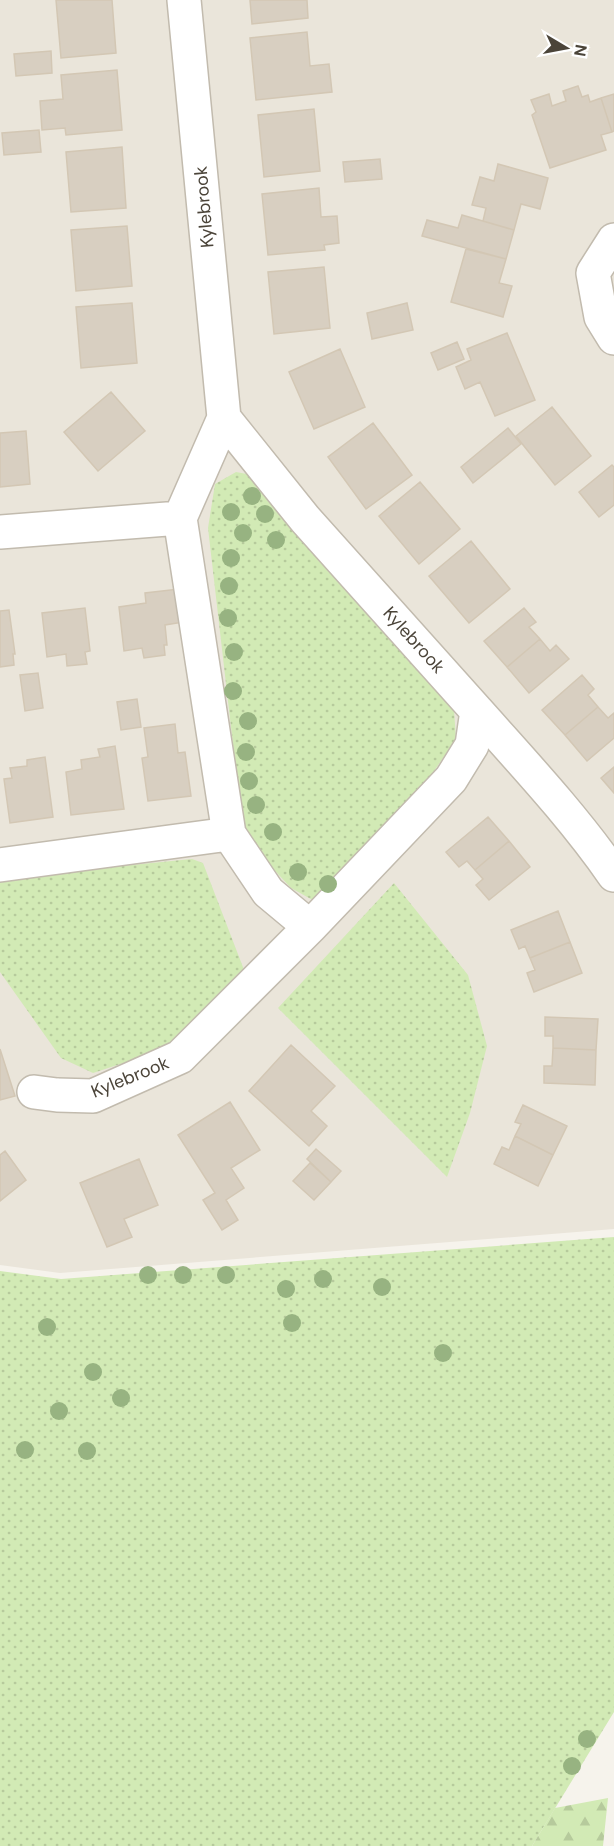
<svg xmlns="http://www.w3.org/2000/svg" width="614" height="1846" font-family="'DM Sans',sans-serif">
	<defs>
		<pattern id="grass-dots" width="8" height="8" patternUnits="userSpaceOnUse" patternTransform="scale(1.5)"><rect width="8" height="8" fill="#d2eab5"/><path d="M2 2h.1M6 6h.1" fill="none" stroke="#b6ca9c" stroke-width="1.8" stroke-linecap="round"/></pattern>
		<pattern id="forest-firs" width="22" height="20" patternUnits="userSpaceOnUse" patternTransform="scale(1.5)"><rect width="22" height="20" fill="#d2eab5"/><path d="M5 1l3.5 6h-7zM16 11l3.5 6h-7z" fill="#b6ca9c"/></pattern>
	</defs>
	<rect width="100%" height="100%" fill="#f6f3ec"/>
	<path fill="#eae5da" d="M0 0H614V1229L60 1273 0 1265Z"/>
	<path fill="url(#grass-dots)" d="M236 472 252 475 454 710 456 739 408 809 318 903 291 888 249 843 240 805 208 528 215 484Z
		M192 859 203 863 246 975 175 1046 93 1073 61 1058 0 972V882L20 876Z
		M394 883 468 975 487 1046 470 1113 447 1177 278 1008Z
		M614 1237V1712L532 1846H0V1271L61 1279Z"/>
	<path fill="url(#forest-firs)" d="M608 1798 603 1846H532L555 1808Z"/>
	<path fill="#d8cfc1" stroke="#d3c7b4" stroke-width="1.5" d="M56 0H112L116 53 61 58Z
		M250 0H307L308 18 252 24Z
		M307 32 310 66 329 64 332 92 256 100 250 38Z
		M51 51 52 73 16 76 14 54Z
		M117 70 122 130 66 135 65 128 42 130 40 101 63 99 61 75Z
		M578 86 582 97 588 95 590 102 601 98 612 132 601 135 606 150 550 168 532 115 536 112 531 100 549 94 552 106 566 101 563 91Z
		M614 94V131L612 132 601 98Z
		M314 109 320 171 264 177 258 115Z
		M39 130 41 152 4 155 2 133Z
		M122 147 126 208 71 212 66 152Z
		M380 159 382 179 345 182 343 162Z
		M498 164 548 178 540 209 521 204 514 230 483 221 486 208 472 205 480 177 494 181Z
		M319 188 321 217 337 216 339 243 324 245 325 250 268 255 262 194Z
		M462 215 514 230 506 259 422 236 427 220 458 228Z
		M127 226 132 286 76 291 71 230Z
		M466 249 506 259 499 283 512 286 503 317 451 302Z
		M324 267 330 328 274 334 268 272Z
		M132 303 137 363 81 368 76 307Z
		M407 303 413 330 372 339 367 313Z
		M507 333 535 400 495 416 480 382 465 389 456 367 471 360 467 349Z
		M457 342 464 359 438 370 431 353Z
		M340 349 365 407 314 429 289 372Z
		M111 392 145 431 98 471 64 432Z
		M552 407 591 456 555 485 516 436Z
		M373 423 412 475 366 509 328 457Z
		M508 428 521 444 473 483 461 467Z
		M26 431 30 484 0 487V433Z
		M612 465 614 467V505L599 517 579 492Z
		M420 482 460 529 419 564 379 516Z
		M471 541 510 589 469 623 429 576Z
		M179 589 184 622 165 625 167 645H164L165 655 144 658 142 648 124 651 119 607 146 603 145 593Z
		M85 608 90 651 85 652 87 664 67 666 66 654 47 657 42 613Z
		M524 608 536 622 529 627 540 639 507 667 484 641Z
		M9 610 15 654H13L14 665 0 667V611Z
		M540 639 550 651 556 645 569 659 529 693 507 667Z
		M38 673 43 708 25 711 20 675Z
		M582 675 594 689 588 695 598 707 565 735 542 710Z
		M137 699 141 727 121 730 117 702Z
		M598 707 608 718 614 713V738L587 761 565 735Z
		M175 724 178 753 185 752 191 796 148 801 142 758 148 757 144 728Z
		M115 746 124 809 71 815 66 772 82 769 81 760 100 757 98 749Z
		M45 757 53 817 10 823 4 779 12 778 10 768 27 766V760Z
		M614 767V793L601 778Z
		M488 817 509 841 475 870 467 861 459 867 446 852Z
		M509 841 530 867 489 900 476 885 483 879 475 870Z
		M558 911 570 942 530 958 525 946 519 949 511 930Z
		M570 942 582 973 534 992 527 973 535 970 530 958Z
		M545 1017 598 1019 596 1050 553 1048V1036H545Z
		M291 1045 335 1086 311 1111 327 1126 309 1146 249 1091Z
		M553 1048 596 1050 595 1085 544 1083V1066H552Z
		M0 1049 15 1096 0 1100Z
		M230 1102 260 1150 231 1168 244 1188 226 1200 238 1220 222 1230 203 1200 215 1193 178 1135Z
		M523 1105 567 1126 553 1155 515 1136 521 1124 515 1122Z
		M515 1136 553 1155 538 1186 494 1164 502 1147 509 1150Z
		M316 1149 341 1171 331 1182 307 1159Z
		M5 1151 26 1180 0 1201V1155Z
		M139 1159 158 1205 124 1219 132 1237 107 1247 80 1183Z
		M310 1163 331 1182 314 1200 293 1181Z"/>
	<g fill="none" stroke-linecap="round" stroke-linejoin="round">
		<g stroke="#c2bbae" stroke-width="36">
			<path id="minor" d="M614 240 593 273 601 317 614 338
				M224 418 180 518 229 834 268 892 310 927
				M0 532 180 518
				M477 711C524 764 573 816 614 875
				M0 865 229 834
				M34 1092 57 1095 93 1096 180 1057 310 927 451 779 472 745 477 711 305 519 224 418 184 0"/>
		</g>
		<use href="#minor" stroke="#fff" stroke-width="33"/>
	</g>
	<g fill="#97b381">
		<circle cx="252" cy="496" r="9"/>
		<circle cx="231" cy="512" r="9"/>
		<circle cx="265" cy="514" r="9"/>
		<circle cx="243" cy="533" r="9"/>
		<circle cx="276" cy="540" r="9"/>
		<circle cx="231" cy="558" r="9"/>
		<circle cx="229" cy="586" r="9"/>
		<circle cx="228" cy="618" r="9"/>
		<circle cx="234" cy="652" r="9"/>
		<circle cx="233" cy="691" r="9"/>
		<circle cx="248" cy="721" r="9"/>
		<circle cx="246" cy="752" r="9"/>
		<circle cx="249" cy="781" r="9"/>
		<circle cx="256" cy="805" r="9"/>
		<circle cx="273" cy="832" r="9"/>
		<circle cx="298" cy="872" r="9"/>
		<circle cx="328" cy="884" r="9"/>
		<circle cx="148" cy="1275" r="9"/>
		<circle cx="183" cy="1275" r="9"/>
		<circle cx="226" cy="1275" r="9"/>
		<circle cx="323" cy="1279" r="9"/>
		<circle cx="382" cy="1287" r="9"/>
		<circle cx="286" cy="1289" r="9"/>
		<circle cx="292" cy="1323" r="9"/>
		<circle cx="47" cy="1327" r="9"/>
		<circle cx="443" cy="1353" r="9"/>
		<circle cx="93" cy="1372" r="9"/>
		<circle cx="121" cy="1398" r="9"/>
		<circle cx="59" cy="1411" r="9"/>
		<circle cx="25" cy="1450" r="9"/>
		<circle cx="87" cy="1451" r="9"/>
		<circle cx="587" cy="1739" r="9"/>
		<circle cx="572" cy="1766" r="9"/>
	</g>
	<g text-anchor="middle" stroke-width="6" stroke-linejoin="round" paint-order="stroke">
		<g font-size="18" fill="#4b4439" stroke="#fff">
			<text transform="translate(204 207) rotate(-95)" y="6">Kylebrook</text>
			<text transform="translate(414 640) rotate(48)" y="6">Kylebrook</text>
			<text transform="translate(130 1077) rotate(-22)" y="6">Kylebrook</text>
		</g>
	</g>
	<g transform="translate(566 48) rotate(100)" stroke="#ffffff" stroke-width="4.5" paint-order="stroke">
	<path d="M0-4.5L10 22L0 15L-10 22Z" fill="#4b4439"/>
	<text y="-9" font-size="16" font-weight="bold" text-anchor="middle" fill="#4b4439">N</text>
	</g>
</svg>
